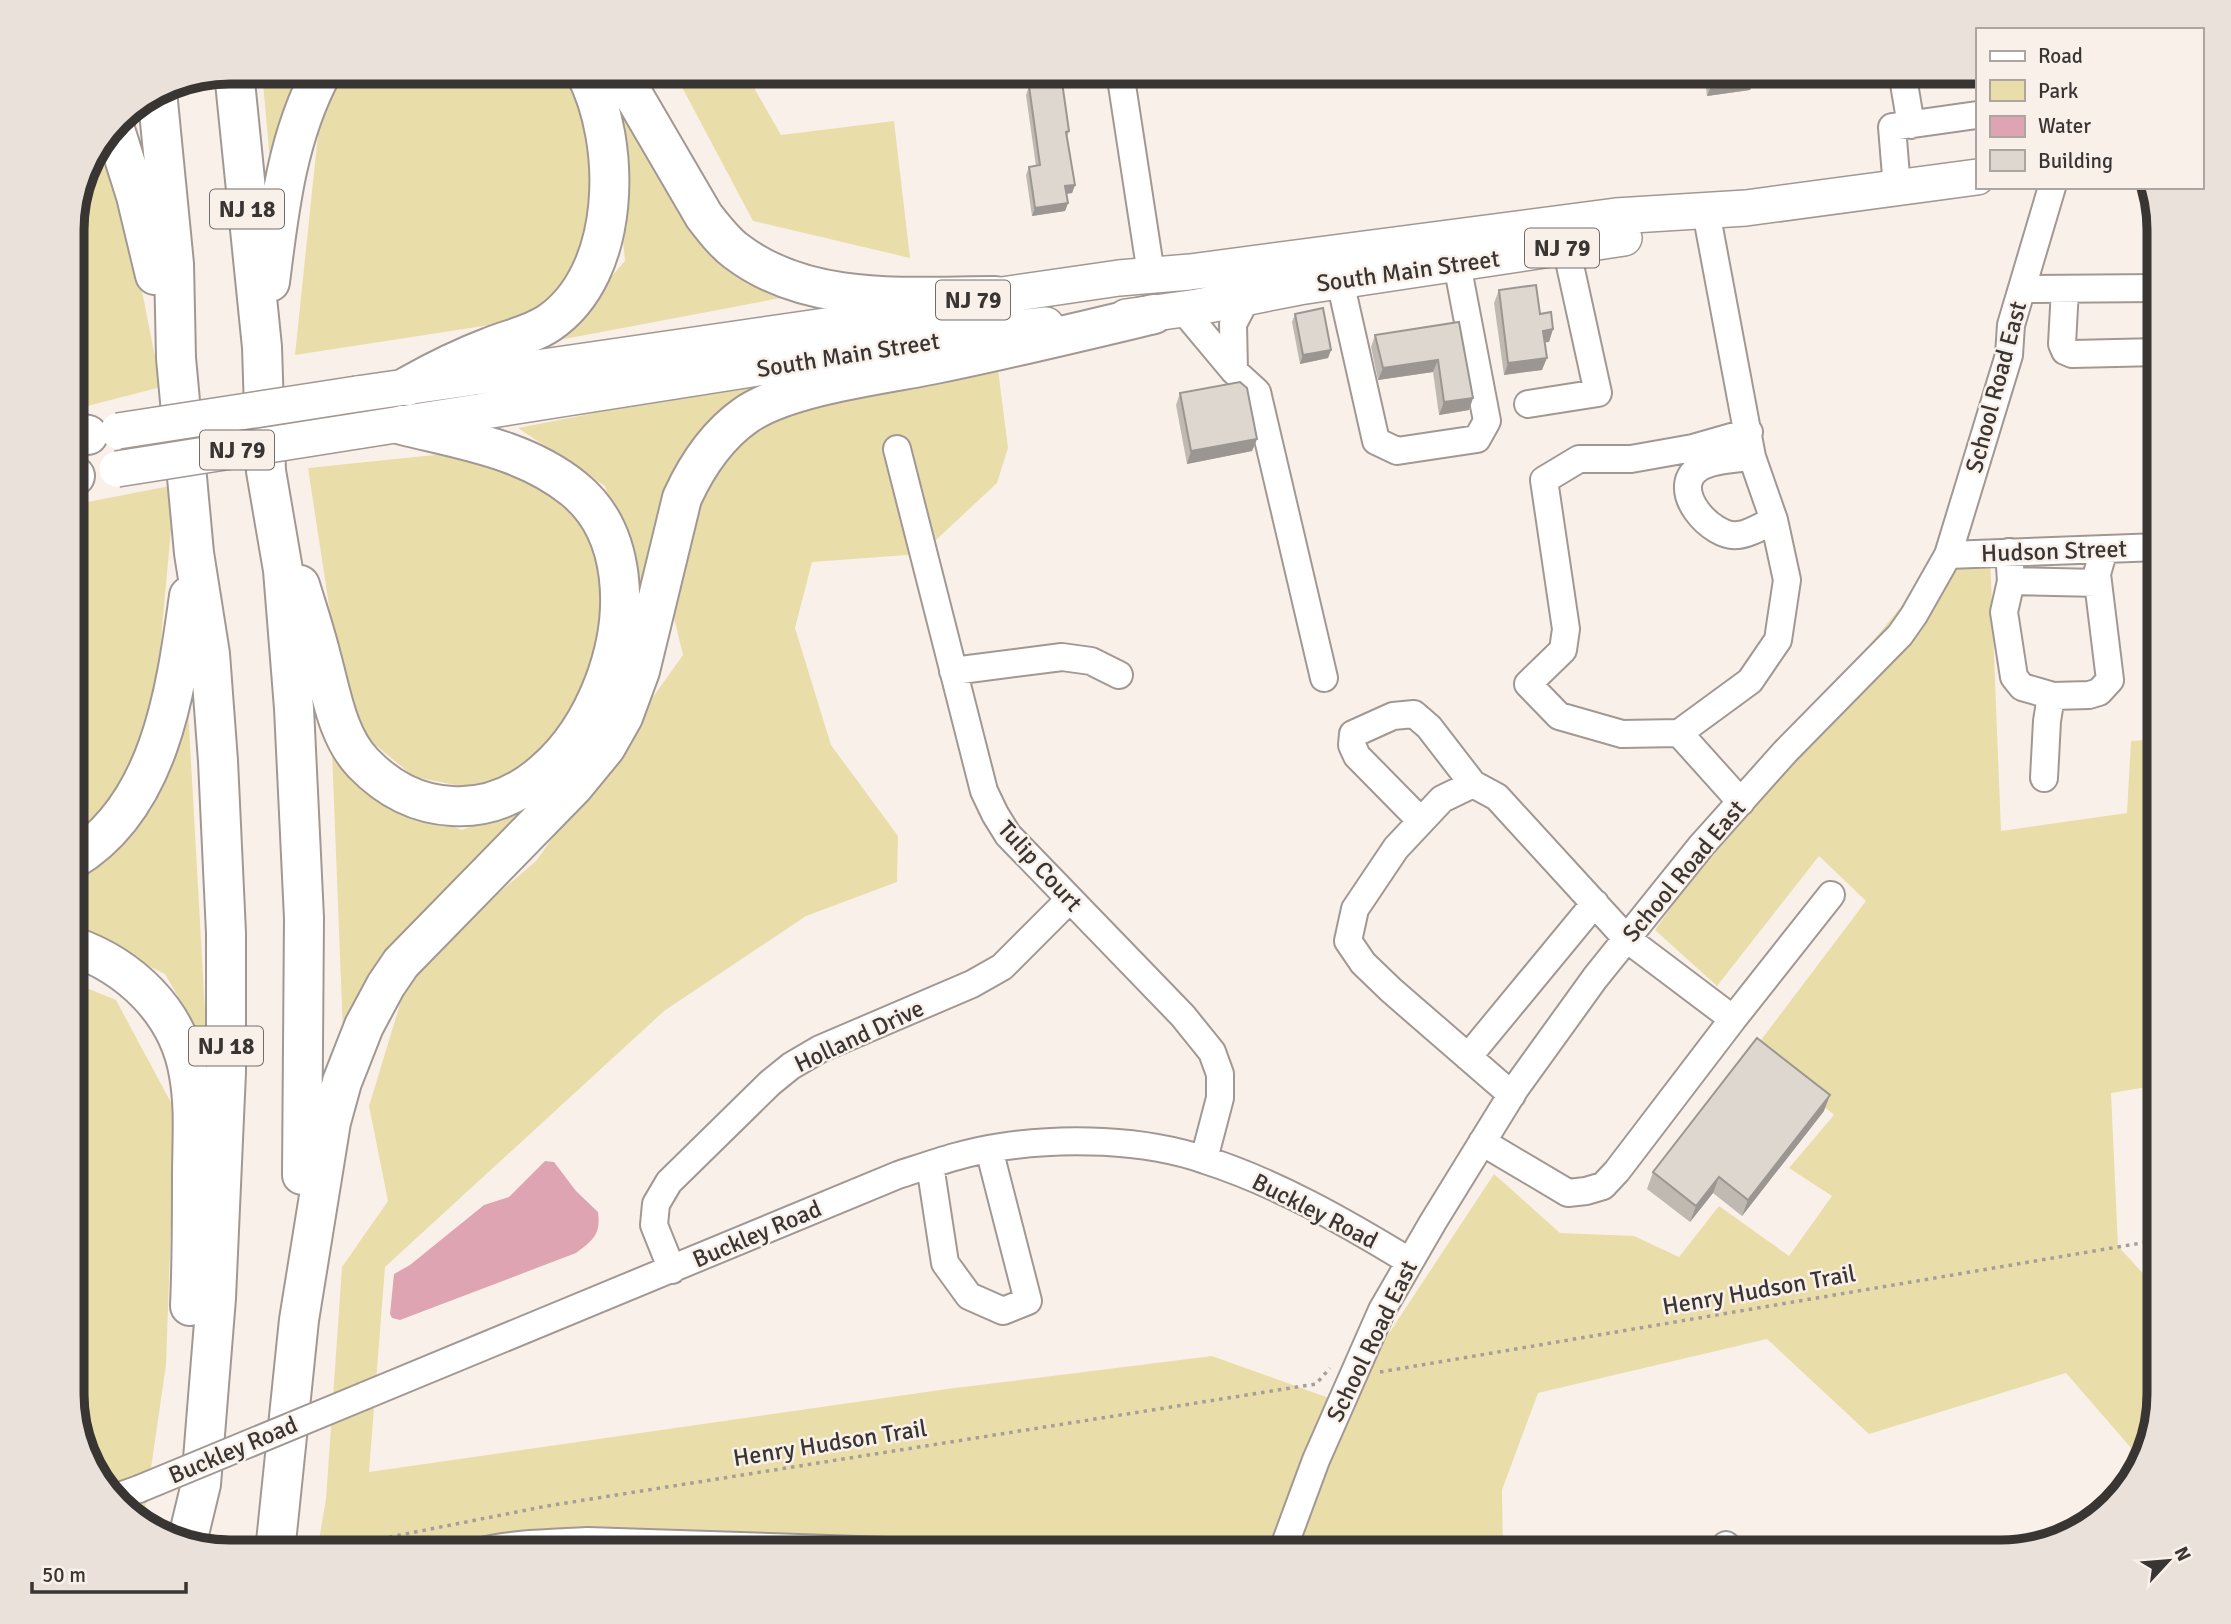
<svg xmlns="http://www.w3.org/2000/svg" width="2231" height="1624" font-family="Signika,sans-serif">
	<rect width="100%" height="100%" fill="#faf0ea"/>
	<path fill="#e9dea9" d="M262 72H307L270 161Z
		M336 72H570L588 125 595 211 562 299 490 325 295 355 323 86Z
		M607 72 791 296 554 341 625 261Z
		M674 72H745L781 135 894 121 910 258 753 221Z
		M106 136 114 150 161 387 72 410V219L88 159Z
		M998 369 1008 448 997 483 921 554 812 562 795 628 831 745 898 836 897 882 806 916 664 1011 385 1267 369 1472 947 1389 1212 1356 1343 1403 1494 1174 1560 1233 1634 1236 1679 1257 1719 1206 1789 1256 1832 1196 1789 1168 1834 1115 1755 1048 1866 901 1819 856 1717 986 1655 930 1785 748 1951 546 1990 554 2001 831 2127 813 2131 741 2159 739V1085L2111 1093 2118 1246 2159 1291V1395L2138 1456 2066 1373 1869 1434 1767 1339 1538 1393 1502 1490 1503 1552H1102L1026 1550V1552H733V1548L476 1538 450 1552H317L326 1499 342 1267 388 1201 369 1106 411 968 536 861 683 655 669 597 712 472 754 424 868 389Z
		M766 379 698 436 675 476 640 582 605 486 518 428Z
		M444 454 533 482 586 523 611 603 577 710 531 765 476 789 414 777 367 738 341 684 308 468Z
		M175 485 155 706 115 812 72 836V505Z
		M188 708 207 1047 165 974 72 929V882L151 810Z
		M331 727 388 803 462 830 545 797 343 1032Z
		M72 982 116 1000 175 1110 166 1365 143 1523 134 1520 93 1473 72 1404Z"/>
	<path fill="#dfa4b2" d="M545 1161 554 1162 576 1191 598 1212C601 1235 593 1240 576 1253L400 1320 392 1318 390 1314 394 1274 410 1265 484 1205 509 1197Z"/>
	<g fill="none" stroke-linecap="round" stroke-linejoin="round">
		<g stroke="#a29893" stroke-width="30">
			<path id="minor" d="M1120 72 1151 274
				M1902 72 1911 125
				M1897 188 1892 127 1977 115
				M1707 217 1752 457 1774 520 1787 580 1778 640 1750 681 1679 733 1741 802
				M1340 281 1376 441 1397 451 1477 439 1487 421 1457 264
				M2022 289 2159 288
				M2065 289 2062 344 2065 351 2072 354 2159 352
				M1183 310 1234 371 1233 324 1247 297
				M1234 371 1257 392 1324 678
				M1528 404 1598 393 1566 247
				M897 449 984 791 995 814 1008 835 1183 1016 1212 1052 1220 1074V1098L1204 1159
				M1752 457C1736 459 1713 459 1699 468 1667 489 1712 539 1738 535 1750 534 1763 525 1774 520
				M2009 552 2011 581 2004 612 2014 677 2022 687 2053 696 2089 695 2099 692 2110 680 2097 574 2104 549
				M1948 555 2159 547
				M2011 581 2098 583
				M953 671 1062 657 1091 661 1119 675
				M1679 733 1622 734 1559 716 1528 684 1563 650 1566 629 1544 480 1579 459H1631L1693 448 1749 432
				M2044 778 2047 721 2051 696
				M1421 821 1357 756 1352 745 1353 734 1393 716 1414 714 1429 727 1473 784
				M1733 1019 1831 895
				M1468 1057 1595 903
				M1482 1142 1568 1193 1586 1191 1603 1186 1617 1171 1733 1019 1627 939 1497 797 1473 784 1442 799 1396 848 1355 909 1348 941 1363 963 1391 990 1512 1095
				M930 1165 945 1263 969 1296 1003 1311 1028 1301 989 1149
				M672 1270 654 1225 656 1204 669 1182 770 1083 791 1066 820 1049 972 984 1002 967 1069 900
				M364 1396 898 1175C932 1164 965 1152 1000 1147 1064 1137 1144 1139 1205 1160 1277 1183 1345 1222 1409 1261
				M114 1498 139 1489
				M478 1552C513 1543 550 1543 587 1541L919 1552
				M1282 1552 1316 1460 1382 1310 1433 1222 1515 1089 1595 978 1701 846 1785 752 1900 635 1914 615 1948 555 2009 355 2011 325 2052 187
				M1725 1552 1726 1545"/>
		</g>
		<g stroke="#a29893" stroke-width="38">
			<path id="major" d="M1126 317 1198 307 1299 287 1624 238
				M357 394 888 317 995 296 1119 278 1190 272 1616 216 1746 208 1977 177
				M357 431 1007 329 1046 325"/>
		</g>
		<g stroke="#a29893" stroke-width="42">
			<path id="highway" d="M234 72 262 347 266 471 283 570 294 708 304 918 302 1175
				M620 72 704 216C714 229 724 242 736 251 809 307 910 296 995 296
				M157 91 174 264 176 358 194 553 210 654 218 761 226 933V1072L216 1298 201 1484 188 1538
				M114 126 136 196 155 275
				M270 282C279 210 287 137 322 72
				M408 386C435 371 461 358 490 347 509 339 531 335 549 323 622 273 622 143 585 72
				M72 432 88 435
				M72 477 75 476
				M300 585C307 608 315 632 321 656 331 692 337 736 363 763 388 789 416 804 452 806 590 815 679 574 574 489 525 449 462 440 402 425
				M72 860C161 807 176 689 189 596
				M72 946C130 966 179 1012 189 1075 195 1108 192 1143 192 1177 192 1220 192 1263 190 1306
				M275 1552 299 1320 331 1122 342 1082 364 1026 386 985 401 963 574 786 606 747 623 717 640 671 682 498C697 465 716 436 746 415 788 386 879 375 930 365 1005 350 1079 332 1154 314"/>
		</g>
		<path stroke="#a59e9a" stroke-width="3.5" stroke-dasharray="3.5 5" stroke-linecap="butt" d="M1380 1372 2159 1240
			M314 1552 547 1506 1316 1384 1330 1368"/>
		<use href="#minor" stroke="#fff" stroke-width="26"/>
		<use href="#major" stroke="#fff" stroke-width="35"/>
		<use href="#highway" stroke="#fff" stroke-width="38"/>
		<g stroke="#a29893" stroke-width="30" stroke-linecap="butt">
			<path id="minor-bridge" d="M139 1489 364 1396"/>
		</g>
		<g stroke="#a29893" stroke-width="38" stroke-linecap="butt">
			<path id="major-bridge" d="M118 431 357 394
				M117 469 357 431"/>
		</g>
		<use href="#minor-bridge" stroke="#fff" stroke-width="26"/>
		<use href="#major-bridge" stroke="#fff" stroke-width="35"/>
	</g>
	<path fill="#bfb9b2" d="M1704 72H1754L1755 78 1750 90 1707 96Z
		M1029 86 1069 131 1067 137 1075 185 1072 193 1067 194 1068 203 1065 211 1032 216 1026 175 1029 167 1036 166 1026 95Z
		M1499 290 1540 314 1553 329 1549 342H1545L1542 370 1504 375 1494 303Z
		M1295 314 1331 350 1328 358 1300 364 1292 322Z
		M1459 322 1473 398 1469 410 1439 415 1433 372 1378 380 1371 347 1375 335Z
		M1180 393 1257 439 1252 451 1187 464 1176 405Z
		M1824 1111 1742 1216 1713 1193 1690 1222 1647 1189 1653 1172Z"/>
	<path fill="#9b9691" d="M1755 78 1750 90 1707 96 1712 84Z
		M1075 185 1072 193 1062 194 1065 186Z
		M1068 203 1065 211 1032 216 1035 208Z
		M1553 329 1549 342 1539 343 1543 331Z
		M1331 350 1328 358 1300 364 1303 355Z
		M1547 358 1542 370 1504 375 1508 363Z
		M1438 360 1433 372 1378 380 1383 368Z
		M1473 398 1469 410 1439 415 1444 402Z
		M1257 439 1252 451 1187 464 1191 451Z
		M1830 1095 1824 1111 1742 1216 1748 1200Z
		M1719 1177 1713 1193 1690 1222 1696 1206Z"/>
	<path fill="#ded7cf" stroke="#9b9691" stroke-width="2" d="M1710 72H1754L1755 78 1712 84Z
		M1062 82 1069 131 1066 132 1075 185 1065 186 1068 203 1035 208 1029 167 1040 165 1029 86Z
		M1536 285 1540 314 1551 312 1553 329 1543 331 1547 358 1508 363 1499 290Z
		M1323 308 1331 350 1303 355 1295 314Z
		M1459 322 1473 398 1444 402 1438 360 1383 368 1375 335Z
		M1240 382 1247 388 1257 439 1191 451 1180 393Z
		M1757 1038 1830 1095 1748 1200 1719 1177 1696 1206 1653 1172Z"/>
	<g text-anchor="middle" stroke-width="5" stroke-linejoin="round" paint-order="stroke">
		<g fill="#faf0ea" stroke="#736d6a" stroke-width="2">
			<rect x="210" y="189.5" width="74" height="39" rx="5"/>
			<rect x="1525" y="228.5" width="74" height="39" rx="5"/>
			<rect x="936" y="280.5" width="74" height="39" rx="5"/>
			<rect x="200" y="430.5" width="74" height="39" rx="5"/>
			<rect x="189" y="1026.5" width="74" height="39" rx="5"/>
		</g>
		<g font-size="23" font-weight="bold" fill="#393533">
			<text x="247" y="217">NJ 18</text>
			<text x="1562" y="256">NJ 79</text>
			<text x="973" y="308">NJ 79</text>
			<text x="237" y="458">NJ 79</text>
			<text x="226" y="1054">NJ 18</text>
		</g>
		<g font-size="24" fill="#393533" stroke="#faf0ea">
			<text transform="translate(1408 271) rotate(-8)" y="8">South Main Street</text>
			<text transform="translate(848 355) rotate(-9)" y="8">South Main Street</text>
			<text transform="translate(1996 387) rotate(-75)" y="8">School Road East</text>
			<text transform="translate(2054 551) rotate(-2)" y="8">Hudson Street</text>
			<text transform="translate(1040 866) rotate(48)" y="8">Tulip Court</text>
			<text transform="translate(1684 871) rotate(-50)" y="8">School Road East</text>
			<text transform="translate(859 1036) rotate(-25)" y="8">Holland Drive</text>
			<text transform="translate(1315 1211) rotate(27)" y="8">Buckley Road</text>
			<text transform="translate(757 1234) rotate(-23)" y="8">Buckley Road</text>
			<text transform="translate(1759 1290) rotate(-10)" y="8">Henry Hudson Trail</text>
			<text transform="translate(1372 1341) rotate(-64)" y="8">School Road East</text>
			<text transform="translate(830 1443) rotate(-9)" y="8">Henry Hudson Trail</text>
			<text transform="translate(233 1450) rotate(-23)" y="8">Buckley Road</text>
		</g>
	</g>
	<path d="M0 0H2231V1624H0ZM230 84H2001A146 146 0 0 1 2147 230V1394A146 146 0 0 1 2001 1540H230A146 146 0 0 1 84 1394V230A146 146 0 0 1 230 84Z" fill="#ebe1db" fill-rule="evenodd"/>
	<path fill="none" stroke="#393533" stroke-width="9" d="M230 84H2001A146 146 0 0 1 2147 230V1394A146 146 0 0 1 2001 1540H230A146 146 0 0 1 84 1394V230A146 146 0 0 1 230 84Z"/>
	<rect x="1976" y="28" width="228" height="161" fill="#faf0ea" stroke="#ada5a1" stroke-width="2"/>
	<rect x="1990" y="51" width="35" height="10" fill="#ffffff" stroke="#ada5a1" stroke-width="2"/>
	<text x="2038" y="63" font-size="21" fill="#393533">Road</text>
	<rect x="1990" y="80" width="35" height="21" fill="#e9dea9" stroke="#ada5a1" stroke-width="2"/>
	<text x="2038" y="98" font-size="21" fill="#393533">Park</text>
	<rect x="1990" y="116" width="35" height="21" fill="#dfa4b2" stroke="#ada5a1" stroke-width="2"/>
	<text x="2038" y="133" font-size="21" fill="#393533">Water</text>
	<rect x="1990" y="150" width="35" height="21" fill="#ded7cf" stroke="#ada5a1" stroke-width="2"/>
	<text x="2038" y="168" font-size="21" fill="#393533">Building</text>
	<g transform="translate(2168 1561) rotate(64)" stroke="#faf0ea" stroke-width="5" paint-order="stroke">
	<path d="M0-5L12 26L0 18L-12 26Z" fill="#393533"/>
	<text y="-10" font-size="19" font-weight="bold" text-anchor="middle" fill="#393533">N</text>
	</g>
	<path d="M32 1582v10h154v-10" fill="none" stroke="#393533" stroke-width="3.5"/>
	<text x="42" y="1582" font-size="21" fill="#393533" stroke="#faf0ea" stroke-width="5" paint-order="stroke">50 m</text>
</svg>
